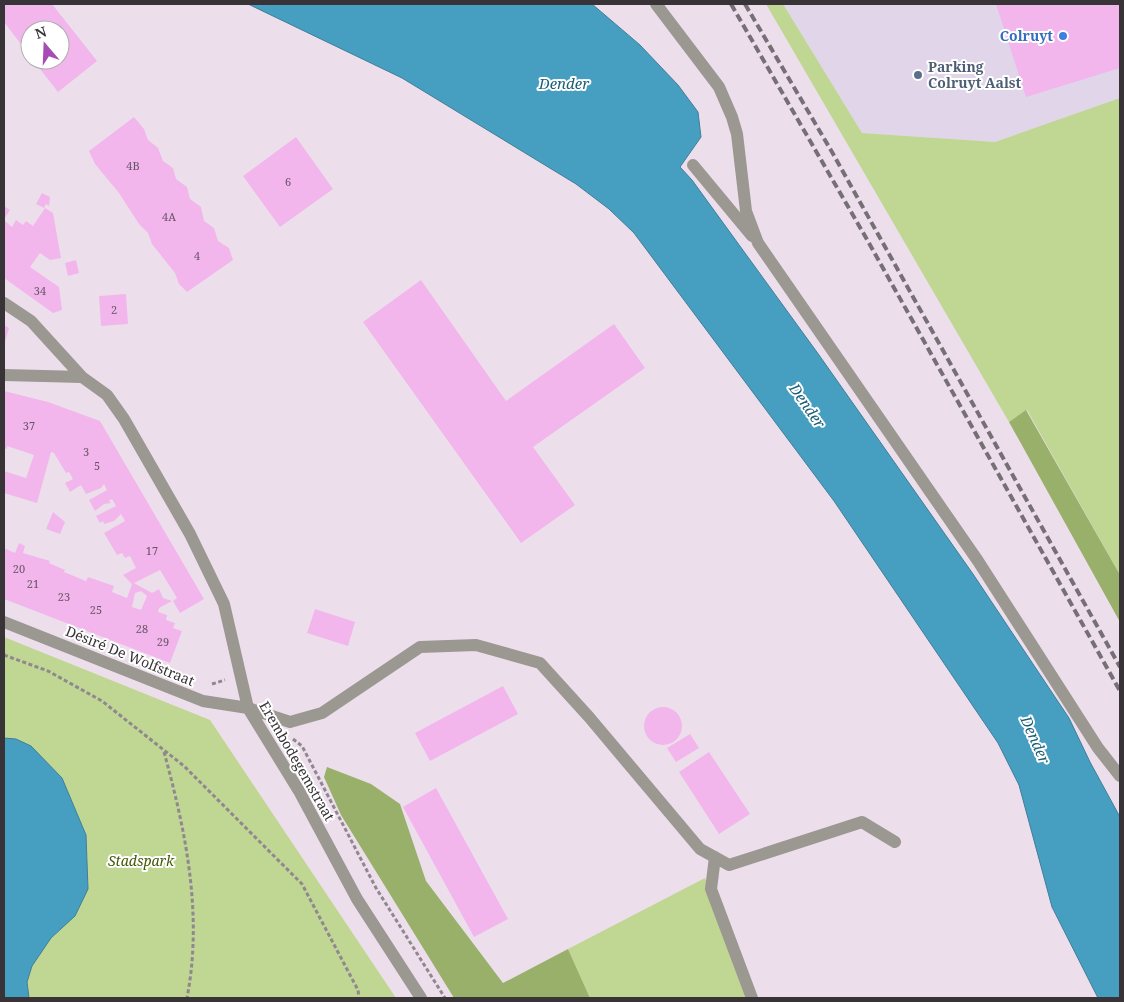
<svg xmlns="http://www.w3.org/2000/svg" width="1124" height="1002" font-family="'Noto Serif',serif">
	<rect width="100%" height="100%" fill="#ecdfeb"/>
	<path fill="#e0d5e9" d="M783 4H1120V98L995 142 862 133Z"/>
	<path fill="#c0d693" d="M766 4H783L862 133 995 142 1120 98V575L1027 410 1009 422Z
		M4 637 210 720 396 998H4Z
		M705 878 749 998H590L568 949Z"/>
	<path fill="#99b06a" d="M1026 410 1120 575V622L1009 422Z
		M327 767 371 784 400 804 426 881 503 983 568 949 590 998H454L341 815 324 777Z"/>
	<path fill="#469ec1" stroke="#427e98" d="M248 4H592L640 45 678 85 698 112 701 137 680 167 692 180 819 355 973 574 1069 718 1090 762 1120 817V998H1098L1052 907 1019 785 998 743 834 501 634 233 609 209 576 184 402 78Z
		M4 738 16 739 31 746 62 778 86 835 88 889 75 916 51 938 32 966 27 982 29 998H4Z"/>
	<path fill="#f2b6ed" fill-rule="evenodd" d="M4 4H52L97 61 58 92 33 60H60V30H30V56L4 22Z
		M996 4H1120V68L1026 97Z
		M134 117 144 129 148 140 158 148 163 161 173 168 176 179 187 187 190 199 201 207 204 221 214 228 218 241 229 248 233 260 187 292 179 284 175 273 152 244 148 233 139 224 119 193 95 164 89 151Z
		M296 137 333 189 280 227 243 176Z
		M42 193 50 197 49 206 46 204 44 208 36 204Z
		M4 206 10 210 4 219Z
		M45 208 53 213 61 258 50 260 40 253 30 267 59 287 62 310 53 313 4 278V220L12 227 16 220 23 225 26 221 33 226Z
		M76 260 79 273 68 276 65 263Z
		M421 280 506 401 614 324 645 368 533 447 575 505 521 543 363 322Z
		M126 294 128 324 101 326 99 296Z
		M4 325 9 328 4 345Z
		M4 391 48 402 100 421 204 599 180 613 173 601 177 598 160 570 134 583 152 593 159 589 163 598 172 601 159 608 158 612 167 615 166 620 175 623 173 628 182 631 170 663 4 599V548L15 553 19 543 25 546 23 553 50 561 49 563 65 570 64 572 86 581 88 577 114 586 112 592 127 598 132 584 123 575 136 568 130 556 125 558 122 553 117 555 104 533 125 521 121 514 114 521 104 524 103 521 100 523 96 516 116 506 112 499 109 501 111 503 104 504 95 511 89 500 107 490 104 484 101 488 86 494 81 485 70 492 65 483 73 479 69 472 66 473 54 453 51 452 37 503 4 493V471L26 478 34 455 7 446V449L4 448ZM141 591 147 596 141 610 132 607 135 593Z
		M53 512 65 522 60 534 46 529Z
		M315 609 355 622 348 646 307 633Z
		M503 686 518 714 430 761 415 733Z
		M644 726a19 19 0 1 1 38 0a19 19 0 1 1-38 0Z
		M690 734 699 748 676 762 667 748Z
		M709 752 750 814 719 834 679 772Z
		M436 788 508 919 474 937 403 807Z"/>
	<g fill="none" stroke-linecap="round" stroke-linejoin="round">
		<path stroke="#90878f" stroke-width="3" stroke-dasharray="4 2.5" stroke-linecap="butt" d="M4 655 48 671 102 701 184 766 302 884 358 990 359 998
			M212 684 225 680
			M293 739 302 746 376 888 445 998
			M164 752C186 832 203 915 187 998"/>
		<path stroke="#9b9791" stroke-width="12" d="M656 4 719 87 732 117 737 134 746 211 758 243 978 561 1098 748 1120 776
			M693 165 752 236
			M4 303 31 321 82 377 107 395 124 419 190 534 224 604 248 708 299 791 357 899 421 998
			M4 375 82 377
			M4 622 203 701 248 708 290 722 322 713 420 647 476 645 540 663 589 717 700 849 729 865 862 822 895 842
			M715 857 711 889 752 998"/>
		<path stroke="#776f76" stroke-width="4" stroke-dasharray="8 4" stroke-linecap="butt" d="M731 4 865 236 1120 691
			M745 4 832 152 1120 667"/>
	</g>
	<circle fill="#3f7fe0" stroke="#fff" stroke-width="2" cx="1063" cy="36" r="5"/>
	<circle fill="#5c6f8a" stroke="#fff" stroke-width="2" cx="918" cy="75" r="5"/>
	<g text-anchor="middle" stroke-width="4" stroke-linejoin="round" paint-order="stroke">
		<g font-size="11" fill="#665464">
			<text x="133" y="170">4B</text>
			<text x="288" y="186">6</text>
			<text x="169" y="221">4A</text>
			<text x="197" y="260">4</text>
			<text x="40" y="295">34</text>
			<text x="114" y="314">2</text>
			<text x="29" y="430">37</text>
			<text x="86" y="456">3</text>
			<text x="97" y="470">5</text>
			<text x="152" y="555">17</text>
			<text x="19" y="573">20</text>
			<text x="33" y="588">21</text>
			<text x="64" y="601">23</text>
			<text x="96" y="614">25</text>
			<text x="142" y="633">28</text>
			<text x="163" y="646">29</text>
		</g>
		<g font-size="14" font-weight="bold" fill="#366cbe" stroke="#fff" text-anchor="end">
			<text x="1053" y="41">Colruyt</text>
		</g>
		<g font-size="14" font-weight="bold" fill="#4e5e75" stroke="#fff" text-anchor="start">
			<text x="928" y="72">Parking<tspan x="928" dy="16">Colruyt Aalst</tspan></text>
		</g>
		<g font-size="14" fill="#383337" stroke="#fff">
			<text transform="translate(130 656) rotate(22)" y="5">Désiré De Wolfstraat</text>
			<text transform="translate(297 761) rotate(60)" y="5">Erembodegemstraat</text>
		</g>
		<g font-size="14" font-style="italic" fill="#455907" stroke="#fff">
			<text x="141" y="866">Stadspark</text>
		</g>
		<g font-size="15" font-style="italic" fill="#1a5e77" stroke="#fff">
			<text x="564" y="89">Dender</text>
			<text transform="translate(807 406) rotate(55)" y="5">Dender</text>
			<text transform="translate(1035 740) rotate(66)" y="5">Dender</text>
		</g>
	</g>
	<rect width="1124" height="1002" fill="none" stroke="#383337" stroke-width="10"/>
	<g transform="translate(45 45) rotate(341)"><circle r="24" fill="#ffffff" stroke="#afadaf"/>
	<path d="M0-4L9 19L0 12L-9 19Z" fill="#a74bb5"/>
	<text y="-8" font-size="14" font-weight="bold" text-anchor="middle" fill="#383337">N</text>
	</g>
</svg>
